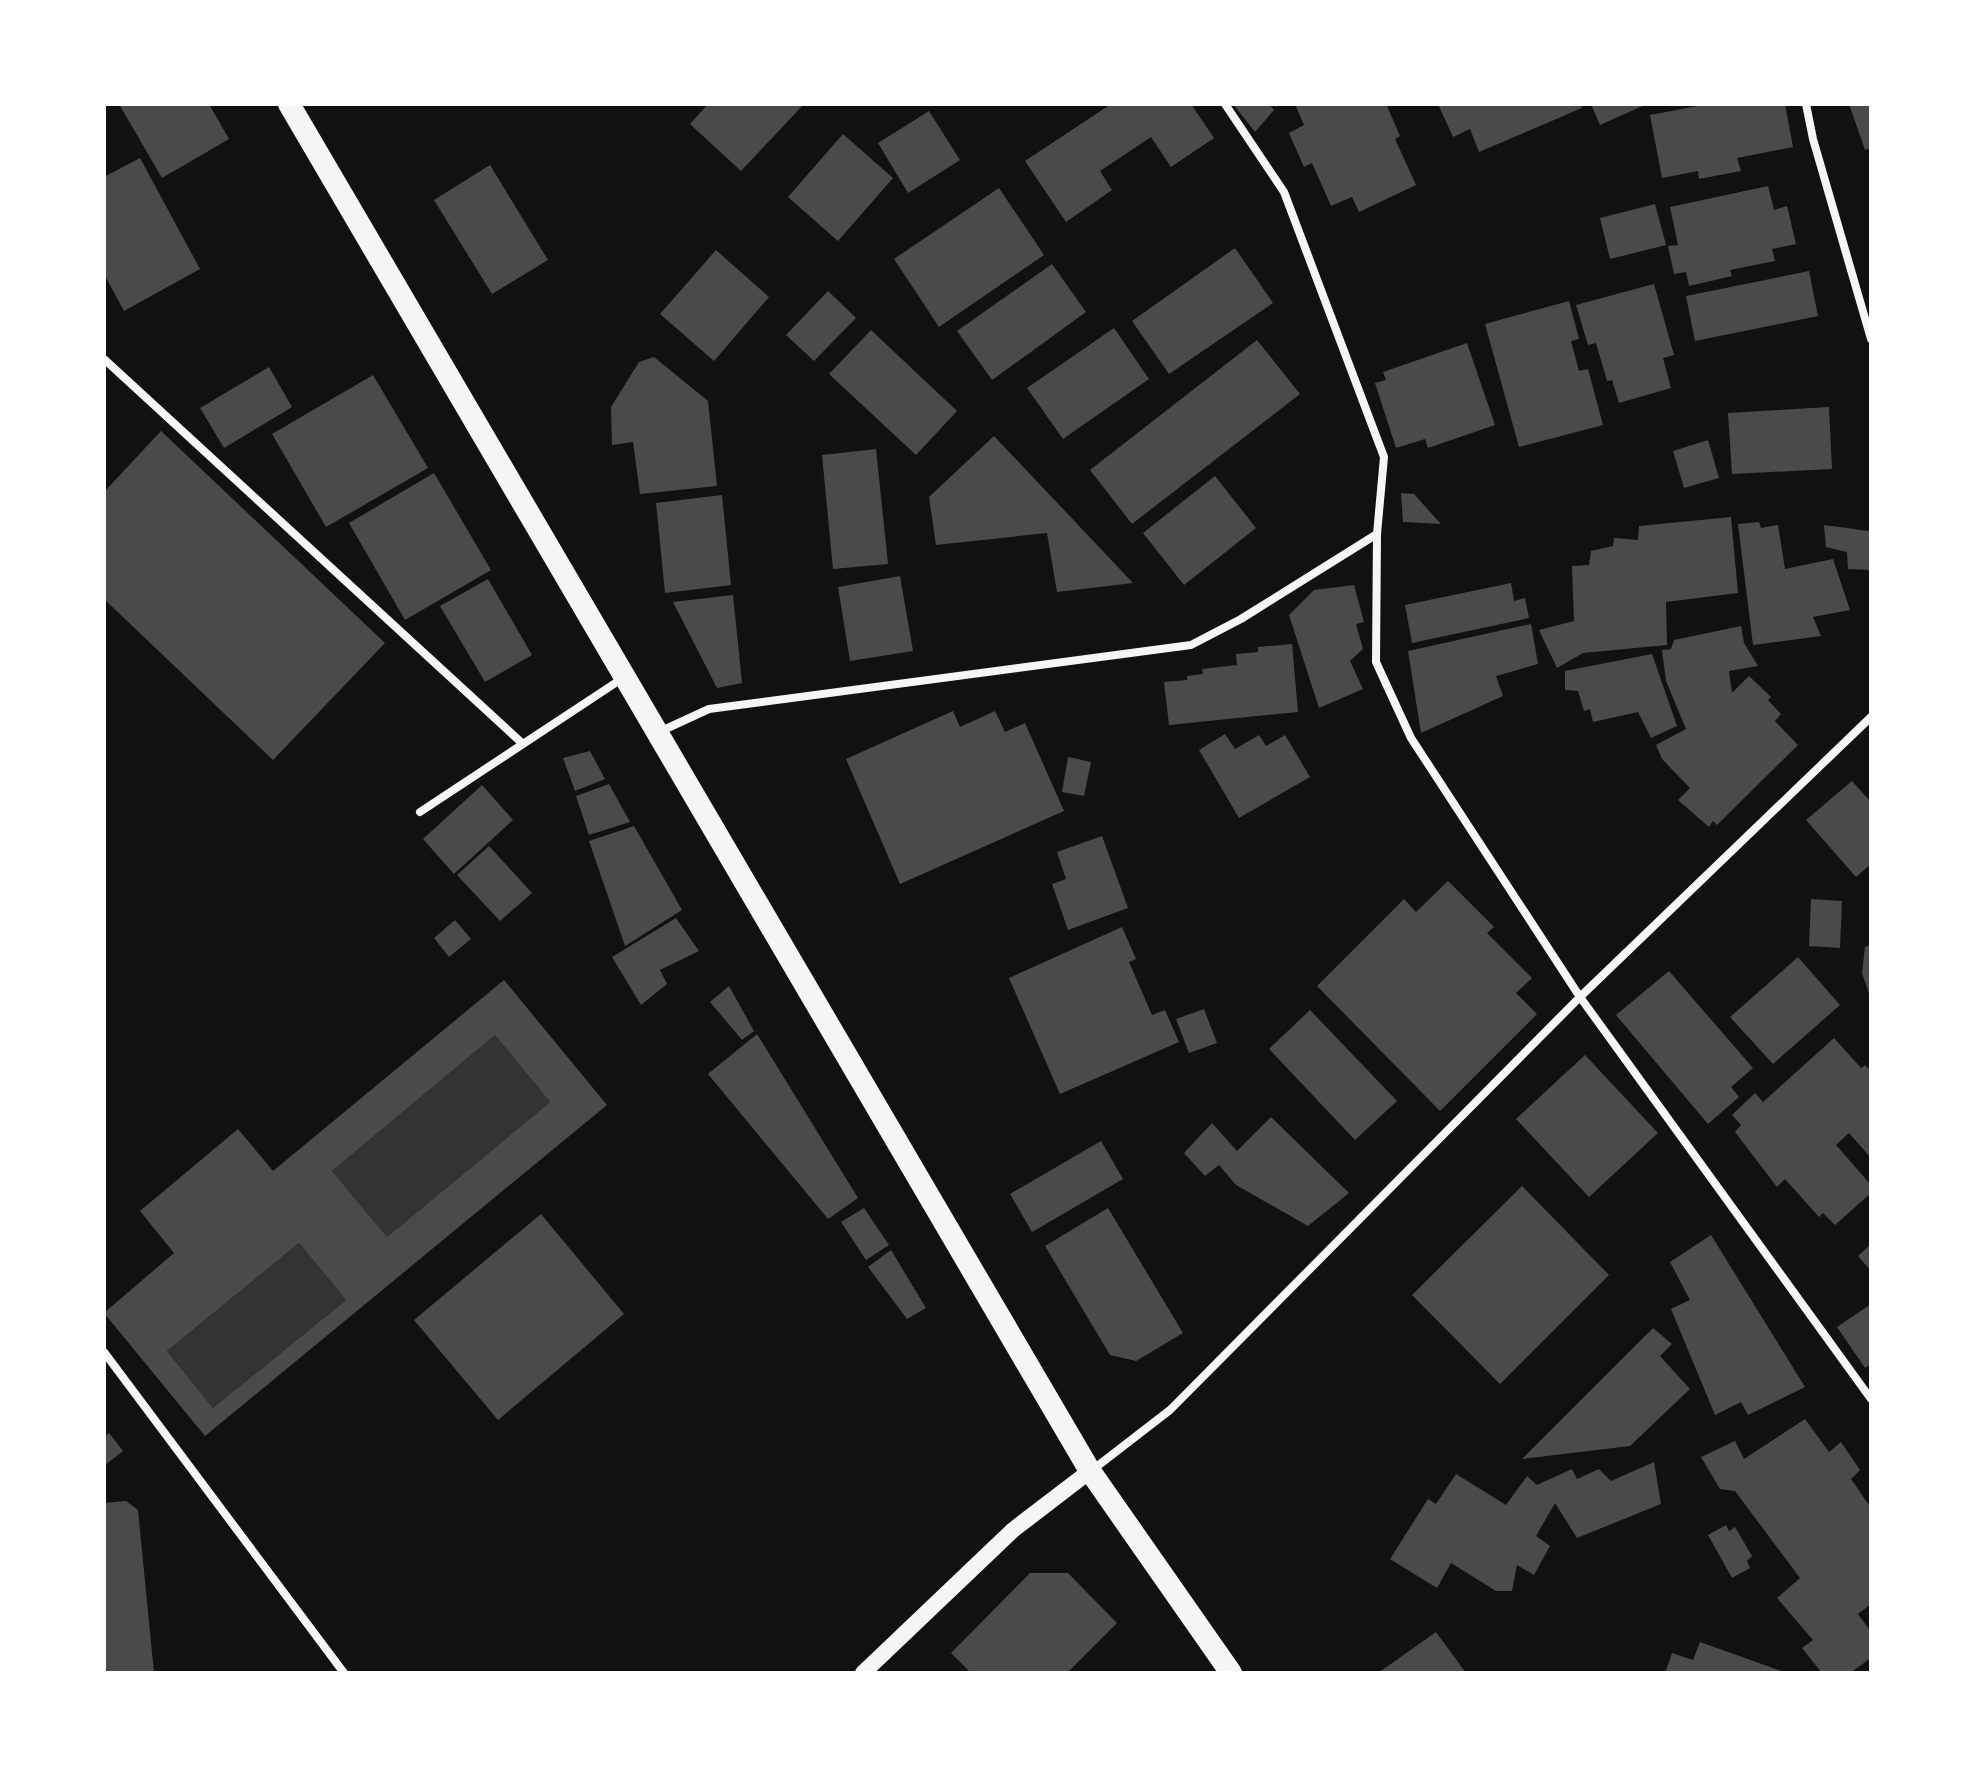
<svg xmlns="http://www.w3.org/2000/svg" width="1975" height="1777" font-family="Inter,sans-serif">
	<rect width="100%" height="100%" fill="#111"/>
	<path fill="#333" d="M495 1035 550 1102 387 1237 332 1171Z
		M299 1243 346 1300 213 1408 167 1351Z"/>
	<path fill="#4a4a4a" fill-rule="evenodd" d="M119 104H209L229 139 162 178Z
		M708 104H804L741 171 690 124Z
		M1111 104H1191L1214 138 1171 167 1151 137 1100 171 1112 190 1066 222 1025 161Z
		M1233 104H1269L1274 110 1255 132Z
		M1295 104H1386L1400 136 1395 139 1416 185 1359 212 1352 197 1331 206 1312 163 1304 167 1289 133 1304 125Z
		M1438 104H1580L1582 108 1479 152 1470 129 1453 137Z
		M1591 104H1647L1600 125Z
		M1708 104H1785L1793 147 1737 158 1741 171 1699 179 1698 171 1662 178 1650 115Z
		M1849 104H1871V148L1865 150Z
		M929 111 960 160 908 193 878 143Z
		M843 134 893 178 838 241 788 197Z
		M140 158 200 269 124 311 104 274V177Z
		M490 165 548 260 492 294 434 200Z
		M1768 186 1774 210 1787 206 1796 244 1772 249 1775 261 1730 270 1732 276 1689 286 1686 272 1674 274 1668 246 1678 245 1670 207Z
		M999 188 1044 255 939 327 894 259Z
		M1655 204 1666 245 1610 259 1600 218Z
		M1235 248 1273 303 1169 374 1132 321Z
		M716 250 769 297 714 361 660 314Z
		M1052 264 1086 312 992 380 957 331Z
		M1809 271 1818 316 1695 341 1686 296Z
		M1654 284 1674 355 1663 358 1671 388 1619 403 1612 380 1607 381 1596 343 1588 345 1576 305Z
		M828 291 856 318 814 361 786 335Z
		M1569 301 1579 339 1571 341 1579 371 1588 369 1603 425 1519 447 1485 324Z
		M1114 328 1149 379 1063 439 1027 388Z
		M871 330 957 411 916 455 829 374Z
		M1257 340 1300 394 1132 524 1090 470Z
		M1467 343 1495 425 1428 448 1425 439 1396 448 1375 383 1386 380 1383 372Z
		M654 357 708 401 717 486 640 494 633 442 612 445 611 407 639 362Z
		M269 367 292 407 224 448 200 408Z
		M373 375 428 468 326 527 272 434Z
		M1829 407 1832 469 1732 474 1728 413Z
		M161 431 385 643 273 760 104 599V492Z
		M994 436 1133 583 1057 592 1047 533 936 545 929 497Z
		M1708 440 1719 478 1684 488 1673 451Z
		M876 449 888 564 833 569 822 455Z
		M434 473 491 570 405 620 349 523Z
		M1215 476 1256 528 1184 585 1143 533Z
		M1401 493 1414 494 1441 524 1403 522Z
		M722 495 731 585 665 593 656 503Z
		M1731 517 1738 593 1666 602 1667 645 1583 653 1557 668 1539 630 1574 621 1572 566 1589 565 1591 551 1613 546 1614 538 1638 540 1639 526Z
		M1759 522 1761 528 1778 525 1785 569 1833 559 1850 610 1813 617 1821 636 1753 645 1738 524Z
		M1824 525 1869 531 1871 570 1848 569 1847 552 1826 547Z
		M900 576 913 651 850 661 838 587Z
		M488 579 532 655 485 682 440 606Z
		M1511 583 1514 601 1525 598 1529 618 1412 643 1405 605Z
		M1354 585 1364 622 1356 624 1363 649 1350 661 1363 689 1319 708 1289 615 1314 590Z
		M733 595 742 683 717 688 673 602Z
		M1531 624 1538 664 1496 676 1503 696 1421 733 1408 651Z
		M1741 626 1744 643 1758 666 1729 671 1732 693 1749 676 1771 697 1768 700 1781 714 1775 721 1798 745 1717 825 1713 821 1709 827 1678 800 1690 788 1662 759 1656 745 1686 729 1666 681 1662 650 1671 649 1674 640Z
		M1292 644 1298 712 1169 725 1164 682 1187 680V676L1203 674 1202 669 1237 665 1236 654 1258 652V647Z
		M1652 654 1677 726 1651 738 1638 712 1593 722 1590 709 1584 711 1578 691 1565 690V671Z
		M953 711 960 727 995 711 1005 732 1025 723 1064 811 900 884 846 759Z
		M1225 734 1235 749 1259 735 1266 746 1285 735 1310 777 1239 818 1199 750Z
		M590 751 605 779 575 791 563 758Z
		M1068 757 1091 762 1084 796 1062 792Z
		M1852 781 1871 802V864L1856 877 1806 820Z
		M609 784 630 822 589 835 576 796Z
		M482 785 513 820 454 874 423 839Z
		M634 826 682 910 625 946 589 841Z
		M1102 836 1128 908 1068 930 1052 884 1066 879 1057 852Z
		M489 846 532 893 500 921 457 875Z
		M1448 881 1494 927 1487 933 1532 978 1516 993 1537 1014 1440 1111 1317 986 1404 899 1416 912Z
		M1811 899 1842 901 1840 948 1809 946Z
		M676 918 699 951 660 970 667 984 641 1005 612 957Z
		M455 920 471 939 449 957 434 938Z
		M1122 927 1136 959 1129 962 1152 1015 1165 1010 1179 1042 1060 1094 1009 978Z
		M1871 945V999L1862 973 1865 947Z
		M1798 957 1840 1005 1773 1064 1730 1017Z
		M1669 971 1753 1068 1731 1087 1739 1097 1708 1124 1616 1015Z
		M504 980 607 1105 205 1436 104 1313 174 1253 140 1211 238 1129 273 1171ZM495 1035 550 1102 387 1237 332 1171ZM299 1243 346 1300 213 1408 167 1351Z
		M729 986 754 1031 742 1040 710 1002Z
		M1204 1009 1217 1043 1189 1053 1176 1019Z
		M1310 1010 1397 1101 1355 1140 1269 1049Z
		M757 1034 858 1198 828 1219 708 1074Z
		M1834 1038 1861 1068 1865 1065 1871 1071V1158L1849 1133 1836 1145 1871 1185V1193L1835 1225 1823 1213 1819 1217 1785 1179 1777 1187 1735 1132 1741 1125 1732 1115 1755 1093 1763 1102Z
		M1585 1055 1658 1133 1589 1197 1516 1119Z
		M1271 1117 1349 1193 1308 1226 1236 1185 1219 1165 1205 1176 1184 1153 1212 1123 1237 1151Z
		M1101 1141 1123 1179 1032 1232 1010 1194Z
		M1522 1186 1609 1275 1500 1384 1412 1295Z
		M864 1208 889 1245 866 1260 841 1222Z
		M1108 1208 1183 1333 1136 1361 1110 1355 1045 1246Z
		M541 1214 624 1314 498 1420 414 1320Z
		M1711 1235 1805 1387 1748 1415 1741 1402 1715 1415 1671 1309 1690 1300 1670 1262Z
		M1871 1244V1271L1858 1256Z
		M891 1250 926 1308 907 1319 868 1267Z
		M1871 1304V1364L1865 1368 1837 1327Z
		M1653 1328 1672 1344 1660 1356 1690 1389 1630 1446 1522 1459Z
		M1805 1419 1829 1452 1841 1442 1860 1470 1851 1479 1871 1508V1604L1858 1614 1871 1632V1658L1850 1673H1822L1802 1648 1813 1640 1777 1598 1800 1578 1735 1491 1720 1489 1701 1457 1735 1441 1744 1459Z
		M109 1433 123 1451 104 1466V1437Z
		M1654 1462 1661 1504 1577 1538 1555 1503 1536 1536 1550 1546 1534 1575 1517 1565 1512 1591H1496L1451 1563 1437 1588 1390 1559 1428 1499 1436 1504 1456 1474 1506 1505 1527 1476 1537 1485 1572 1469 1577 1479 1599 1469 1611 1481Z
		M126 1501 138 1510 154 1673H104V1503Z
		M1726 1525 1729 1531 1735 1527 1752 1556 1747 1561 1750 1568 1732 1578 1708 1535Z
		M1030 1573H1068L1117 1623 1067 1673H971L951 1653Z
		M1436 1632 1466 1673H1378Z
		M1700 1642 1787 1673H1665L1672 1653 1693 1660Z"/>
	<g fill="none" stroke-linecap="round" stroke-linejoin="round">
		<path stroke="#f5f5f5" stroke-width="8" d="M1225 104 1284 192 1384 457 1377 534 1376 662 1411 738 1580 997 1871 1399
			M1806 104 1813 139 1871 339
			M104 359 523 744
			M659 732 709 709 1191 645 1241 619 1377 534
			M420 812 623 678
			M104 1352 344 1673
			M1091 1471 1170 1410 1580 997 1871 717"/>
		<path stroke="#f5f5f5" stroke-width="16" d="M863 1673 1013 1530 1090 1471"/>
		<path stroke="#f5f5f5" stroke-width="22" d="M289 104 1090 1471 1231 1673"/>
	</g>
	<rect width="1975" height="1777" fill="none" stroke="#ffffff" stroke-width="212"/>
</svg>
